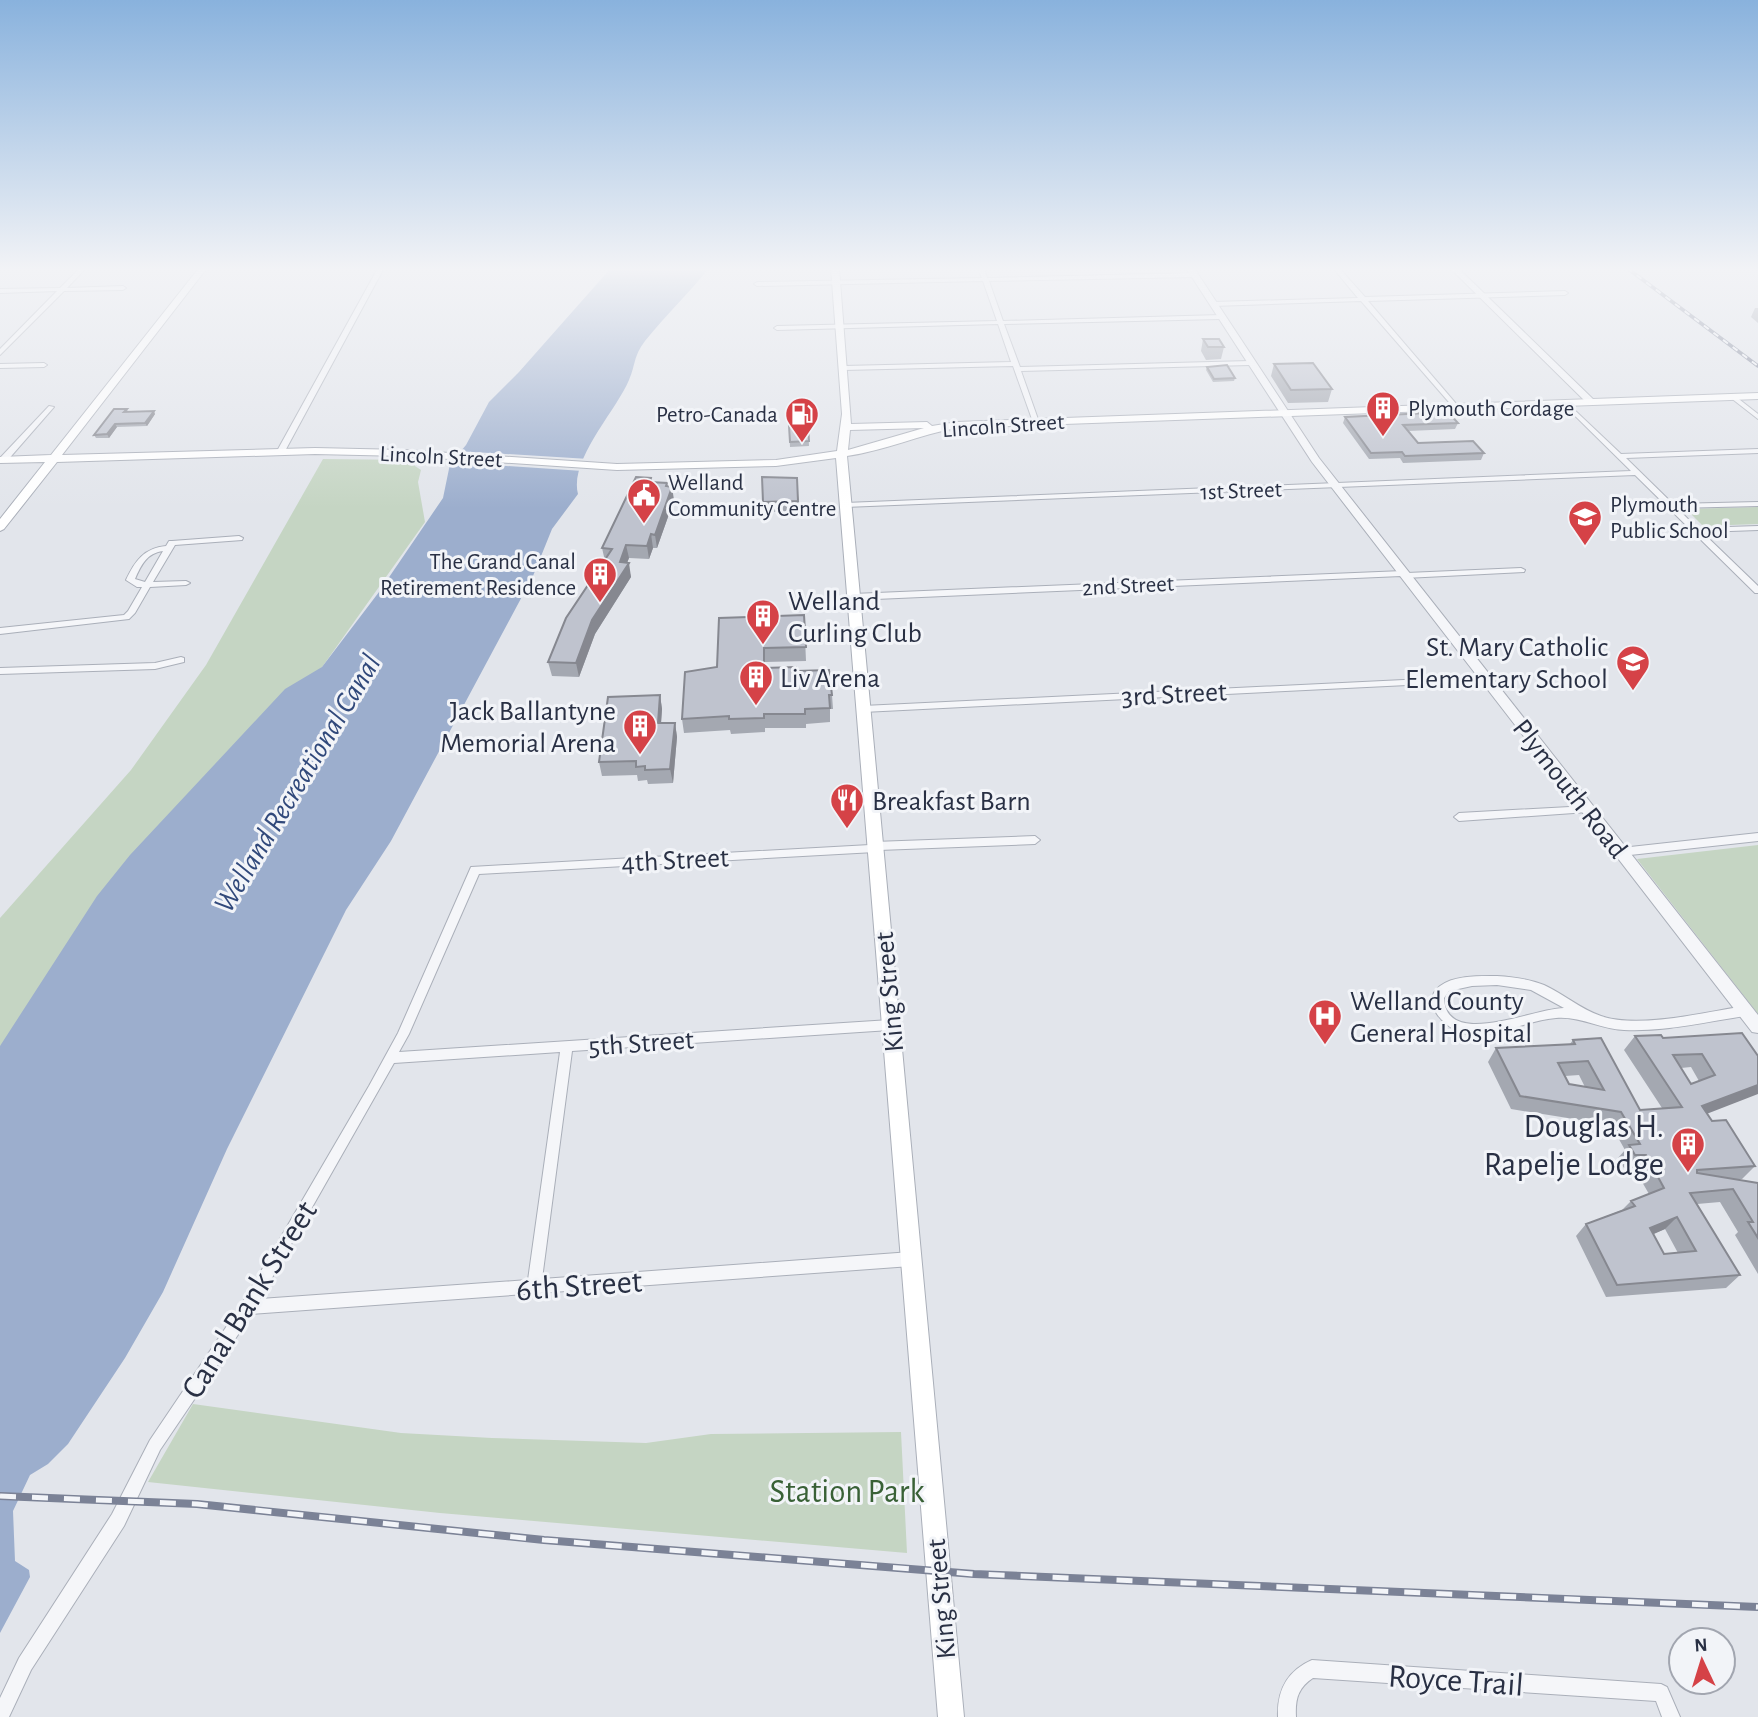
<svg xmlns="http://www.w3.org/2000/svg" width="1758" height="1717" font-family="'Alegreya Sans',sans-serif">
	<rect width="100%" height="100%" fill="#e2e5eb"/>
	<path fill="#c5d5c3" d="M323 459 414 460 415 466 421 470 418 482 425 522 0 1121V918L131 770 206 665Z
		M1758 507V524L1703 526 1686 509Z
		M1758 845V1014L1637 859Z
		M193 1404 401 1433 492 1438 646 1443 711 1434 901 1432 907 1553 440 1513 148 1482Z"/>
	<path fill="#9caecd" d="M611 268H709C689 293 665 316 645 341 633 357 636 364 629 380 616 411 569 460 578 494L552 529 533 576 391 841 346 910 227 1149 163 1292 125 1358 68 1444 48 1464 30 1475 13 1511 15 1561 29 1570 30 1577 0 1633V1046L97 896 130 855 285 689 322 667 379 592 443 498 450 464 466 445 489 402 519 372Z"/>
	<path fill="#e2e5eb" d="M457 451 589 459 583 471 447 462Z"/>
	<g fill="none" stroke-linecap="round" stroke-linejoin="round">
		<g stroke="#aaafb9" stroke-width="2">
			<path id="minor" d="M80 268H86L67 288 123 286 126 288 123 290 64 291 0 355V349L57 291 0 293V289L60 288Z
				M378 268H384L285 451 278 453 277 451Z
				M978 268H984L987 278 1195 273 1198 275 1195 277 989 281 1003 321 1221 315 1224 317 1221 319 1004 324 1020 367 1250 361 1253 363 1250 365 1021 371 1039 422 1036 424 1033 422 1013 366 844 370 841 368 844 366 1011 362 998 324 777 330 774 328 777 326 997 321 983 281 757 286 754 284 757 282 982 278Z
				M1333 268H1339L1365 297 1565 291 1568 293 1565 295 1368 301 1458 406 1459 407 1456 409 1454 408 1361 301 1213 306 1210 304 1213 302 1358 298Z
				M0 364 44 363 47 365 44 367 0 368Z
				M1731 396H1735L1758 414V419L1731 398Z
				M1565 401 1621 454 1758 449V453L1626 458 1673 504 1758 502V506L1677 508 1697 528 1758 526V530L1702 532 1758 586V593H1755L1635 475 845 507 841 505 845 503 1631 471 1563 404 1562 403Z
				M49 406 54 407 6 462H0V458Z
				M239 536 243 538 242 540 175 545 153 582 186 581 190 583 186 585 150 587 135 613 129 619 0 634V628L124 615 128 611 142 587H137L126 580C135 561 144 548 166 546L169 541H172ZM163 551 145 582 135 579C141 565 147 553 163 551Z
				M1521 568 1525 570 1524 572 1405 578 1401 576 853 600 849 597 853 594 1403 571 1407 573Z
				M181 657 184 658V662L155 669 0 674V668L155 663Z
				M1486 676 1491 679 1489 681 863 712 858 709 863 706Z
				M1588 806 1593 809 1588 812 1459 821 1454 817 1459 813Z
				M1758 833V841L1621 856 1616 852 1621 848Z
				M1035 836 1040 840 1035 844 879 850 875 852 479 874 409 1034 399 1052 890 1020 894 1022 896 1025 894 1028 890 1030 572 1051 542 1279 911 1252 916 1254 918 1259 916 1264 911 1266 252 1314 160 1450 124 1526 31 1670 9 1717H0V1698L19 1658 112 1514 150 1440 243 1302 369 1086 398 1033 471 867 870 845 874 842ZM560 1052 528 1280 260 1299 394 1063Z
				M1497 976C1513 977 1529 979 1544 985 1564 994 1580 1009 1601 1016 1639 1029 1705 1012 1745 1006L1749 1008 1751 1011 1749 1014 1745 1016C1705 1022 1664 1032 1624 1030 1600 1029 1580 1016 1556 1018 1525 1020 1493 1041 1462 1033 1445 1028 1419 1002 1440 986 1454 975 1480 976 1497 976ZM1497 985 1531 990 1564 1008C1534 1008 1446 1050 1444 998L1449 991 1472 986Z
				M1312 1660 1661 1684 1667 1687 1680 1717H1662L1656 1701 1313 1678C1298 1688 1295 1699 1296 1717H1278C1277 1690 1287 1671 1312 1660Z"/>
		</g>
		<g stroke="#aaafb9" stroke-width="2">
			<path id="tertiary" d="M1186 268H1194L1319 458 1758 1015V1033L1752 1032 1312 462Z
				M1450 268H1458L1594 400V404H1588Z"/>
		</g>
		<g stroke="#aaafb9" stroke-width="2">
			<path id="secondary" d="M199 268H207L62 455 315 448 404 450 617 464 776 460 837 451 842 414 831 268H839L851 424 927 422 932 426 957 422 1758 393V399L957 428C920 434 885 451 847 456L964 1717H938L836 458 776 466 617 470 404 456 315 454 57 462 4 529 0 531V519L45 462 0 463V457L51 455ZM924 428 848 450 850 430Z"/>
		</g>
		<use href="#minor" fill="#f5f6f9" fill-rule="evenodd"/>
		<use href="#tertiary" fill="#f5f6f9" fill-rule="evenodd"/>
		<use href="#secondary" fill="#fff" fill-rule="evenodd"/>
		<g stroke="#7b8296" stroke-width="3.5">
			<path id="rail-far1" d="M1627 268 1758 366"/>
		</g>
		<g stroke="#7b8296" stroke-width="8">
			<path id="rail" d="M0 1496 197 1504 544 1540 974 1574 1758 1607"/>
		</g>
		<use href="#rail-far1" stroke="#f2f4f8" stroke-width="2" stroke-dasharray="6" stroke-linecap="butt"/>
		<use href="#rail" stroke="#f2f4f8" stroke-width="5" stroke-dasharray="16" stroke-linecap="butt"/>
	</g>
	<path fill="#a4a8b1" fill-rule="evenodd" d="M1755 308H1758V323L1751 317Z
		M1203 339 1224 347 1221 359 1206 360 1201 351Z
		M1274 364 1332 389 1328 402 1288 403 1271 376Z
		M1207 367 1235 378 1234 381 1213 382 1206 370Z
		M127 409 128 412 155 414 147 426 117 427 109 438H96L94 435Z
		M1345 417 1458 423 1455 429 1408 431 1418 443 1484 453 1481 460 1403 463 1400 458 1369 459 1343 423Z
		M808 425 809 446 790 447 789 426Z
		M651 478 652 482 668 486 674 500 657 548H653L649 559 629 558 627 563 631 577 595 634 579 677 552 676 548 662 605 561 602 548Z
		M797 478 799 511 764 512 763 502Z
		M804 615 806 661 765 662V668L796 671 832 695 833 709H830V722L806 724V728H765V732L731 734 730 730 684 733 682 719 717 667Z
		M660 695 662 709 661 723H675L677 737 673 783 648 784 647 780 638 781 637 775 602 776 599 762Z
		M1742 1033 1707 1114 1712 1121 1755 1166 1742 1179H1735L1758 1183V1274L1735 1235 1738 1232 1720 1202 1697 1204 1740 1275 1726 1288 1606 1297 1576 1236 1586 1224 1622 1210 1631 1201 1649 1194 1634 1168H1624L1618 1158 1625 1150 1611 1125 1511 1109 1488 1062 1496 1048 1570 1044 1573 1040 1640 1110 1662 1108 1624 1050 1635 1036 1663 1038ZM1691 1067 1699 1081 1691 1084 1681 1068ZM1579 1075 1585 1087 1569 1084 1565 1076ZM1665 1229 1678 1253 1664 1254 1653 1234Z"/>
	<path fill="#868890" d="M154 411 155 414 147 426 145 423Z
		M115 424 117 427 109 438 107 434Z
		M667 483 669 495 672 487 674 500 657 548 655 535Z
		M651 534 653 548 649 559 647 546Z
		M626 545 629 558 624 570 629 563 631 577 595 634 579 677 576 663 592 620Z
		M660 695 662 709 660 737 658 723Z
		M675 723 677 737 673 783 670 769Z
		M1758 1085V1094L1691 1120 1702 1106Z
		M1677 1217 1665 1229 1638 1241 1650 1228Z"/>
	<path fill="#bfc3ce" stroke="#868890" stroke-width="2" fill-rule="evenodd" d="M1203 339H1219L1224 347H1208Z
		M1313 363 1332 389 1291 390 1274 364Z
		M1227 365 1235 378 1214 379 1207 367Z
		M114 409H127L124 412 154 411 145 423 115 424 107 434 94 435Z
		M1448 412 1458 423 1403 425 1418 443 1473 441 1484 453 1405 456 1402 452 1371 453 1345 417Z
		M808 425 809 441 790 442 789 426Z
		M636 477 651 478 650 482 667 483 666 486 672 487 655 535 651 534 647 546 626 545 620 562 629 563 592 620 576 663 548 662 566 618 612 549 602 548Z
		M762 477 797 478 798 501 763 502Z
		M804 615 806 647 764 648V668L796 667V671L829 670 832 695H829L830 708 805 709V714H764V718L729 719V716L682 719 685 672 717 667 719 618Z
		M660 695 658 723H675L670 769 645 770V766L636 767V761L599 762 608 697Z
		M1742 1033 1758 1056V1085L1702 1106 1712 1121 1726 1120 1755 1166 1697 1170V1173L1758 1183V1238L1748 1222H1753L1733 1189 1690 1193 1740 1275 1617 1285 1586 1224 1635 1206 1631 1201 1664 1188 1646 1155H1635L1629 1145 1640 1144 1621 1112 1520 1096 1496 1048 1575 1044 1573 1040 1601 1038 1640 1110 1682 1107 1635 1036 1661 1035 1663 1038ZM1702 1054 1715 1075 1691 1084 1673 1055ZM1588 1061 1604 1090 1569 1084 1558 1063ZM1677 1217 1696 1251 1664 1254 1650 1228Z"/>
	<linearGradient id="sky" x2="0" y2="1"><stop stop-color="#89b2dd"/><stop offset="0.53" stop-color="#f2f3f6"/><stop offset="1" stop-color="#f2f3f6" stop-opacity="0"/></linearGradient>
	<rect width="1758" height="508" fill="url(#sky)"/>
	<defs>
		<g id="building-pin" transform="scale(1.75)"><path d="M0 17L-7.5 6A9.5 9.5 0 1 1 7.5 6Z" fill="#d54247" stroke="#f2f4f8"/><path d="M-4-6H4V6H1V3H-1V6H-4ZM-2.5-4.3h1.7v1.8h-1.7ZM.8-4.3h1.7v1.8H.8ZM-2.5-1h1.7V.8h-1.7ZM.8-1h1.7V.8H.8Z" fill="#fff"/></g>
		<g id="fuel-pin" transform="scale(1.75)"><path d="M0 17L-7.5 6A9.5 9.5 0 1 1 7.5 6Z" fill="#d54247" stroke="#f2f4f8"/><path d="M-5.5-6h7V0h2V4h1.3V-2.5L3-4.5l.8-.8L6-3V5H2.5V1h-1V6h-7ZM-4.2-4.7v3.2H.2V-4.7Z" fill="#fff"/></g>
		<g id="civic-pin" transform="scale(1.75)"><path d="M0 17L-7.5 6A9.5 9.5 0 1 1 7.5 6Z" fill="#d54247" stroke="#f2f4f8"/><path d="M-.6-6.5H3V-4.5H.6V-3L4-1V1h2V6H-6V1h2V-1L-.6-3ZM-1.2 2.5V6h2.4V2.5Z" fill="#fff"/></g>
		<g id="school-pin" transform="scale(1.75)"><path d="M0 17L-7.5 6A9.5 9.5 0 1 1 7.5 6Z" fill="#d54247" stroke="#f2f4f8"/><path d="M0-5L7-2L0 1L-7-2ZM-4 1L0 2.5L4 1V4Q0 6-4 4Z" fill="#fff"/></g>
		<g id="restaurant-pin" transform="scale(1.75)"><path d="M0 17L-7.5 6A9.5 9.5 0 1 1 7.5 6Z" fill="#d54247" stroke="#f2f4f8"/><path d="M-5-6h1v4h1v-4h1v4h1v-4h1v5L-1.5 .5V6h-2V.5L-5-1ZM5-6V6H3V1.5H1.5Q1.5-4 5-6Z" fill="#fff"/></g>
		<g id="hospital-pin" transform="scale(1.75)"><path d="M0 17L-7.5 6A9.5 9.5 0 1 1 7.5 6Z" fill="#d54247" stroke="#f2f4f8"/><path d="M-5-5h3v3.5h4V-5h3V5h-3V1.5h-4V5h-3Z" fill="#fff"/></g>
	</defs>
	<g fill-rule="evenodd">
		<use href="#building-pin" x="1383" y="408"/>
		<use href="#fuel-pin" x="802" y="414"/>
		<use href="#civic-pin" x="644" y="495"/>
		<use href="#school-pin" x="1585" y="517"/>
		<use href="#building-pin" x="600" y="574"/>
		<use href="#building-pin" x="763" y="616"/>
		<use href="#school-pin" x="1633" y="662"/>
		<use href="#building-pin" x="756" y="677"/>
		<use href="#building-pin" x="640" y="726"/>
		<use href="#restaurant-pin" x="847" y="800"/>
		<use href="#hospital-pin" x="1325" y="1016"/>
		<use href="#building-pin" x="1688" y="1144"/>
	</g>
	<g text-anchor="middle" stroke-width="6" stroke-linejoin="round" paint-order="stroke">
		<g font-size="23" fill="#293044" stroke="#f2f4f8" text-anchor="start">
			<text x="1408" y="416">Plymouth Cordage</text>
			<text x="778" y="422" text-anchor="end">Petro-Canada</text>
			<text x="668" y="490">Welland<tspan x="668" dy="26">Community Centre</tspan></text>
			<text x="1610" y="512">Plymouth<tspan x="1610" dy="26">Public School</tspan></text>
			<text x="576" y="569" text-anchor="end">The Grand Canal<tspan x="576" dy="26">Retirement Residence</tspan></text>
		</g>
		<g font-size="23" fill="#293044" stroke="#f2f4f8">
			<text transform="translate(1003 425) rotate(-4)" y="8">Lincoln Street</text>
			<text transform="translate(441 456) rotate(3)" y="8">Lincoln Street</text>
			<text transform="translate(1241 490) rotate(-2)" y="8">1st Street</text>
			<text transform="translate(1128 585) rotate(-3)" y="8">2nd Street</text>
		</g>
		<g font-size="28" fill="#293044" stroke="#f2f4f8" text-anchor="start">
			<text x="788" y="610">Welland<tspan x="788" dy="32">Curling Club</tspan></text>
			<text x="1608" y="656" text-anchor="end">St. Mary Catholic<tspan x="1608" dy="32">Elementary School</tspan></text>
			<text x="780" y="687">Liv Arena</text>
			<text x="616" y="720" text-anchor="end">Jack Ballantyne<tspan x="616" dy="32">Memorial Arena</tspan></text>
			<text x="872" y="810">Breakfast Barn</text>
			<text x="1350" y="1010">Welland County<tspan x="1350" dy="32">General Hospital</tspan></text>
		</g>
		<g font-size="28" fill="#293044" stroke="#f2f4f8">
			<text transform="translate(1174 693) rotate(-3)" y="10">3rd Street</text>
			<text transform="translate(1571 788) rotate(52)" y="10">Plymouth Road</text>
			<text transform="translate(675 859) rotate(-3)" y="10">4th Street</text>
			<text transform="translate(888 992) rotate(-95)" y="10">King Street</text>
			<text transform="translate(641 1042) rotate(-4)" y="10">5th Street</text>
			<text transform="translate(940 1599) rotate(-95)" y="10">King Street</text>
		</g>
		<g font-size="30" font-style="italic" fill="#31497b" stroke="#f2f4f8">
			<text transform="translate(297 783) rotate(-59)" y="10">Welland Recreational Canal</text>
		</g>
		<g font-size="33" fill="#293044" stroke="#f2f4f8" text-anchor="end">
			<text x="1664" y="1137">Douglas H.<tspan x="1664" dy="38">Rapelje Lodge</tspan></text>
		</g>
		<g font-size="33" fill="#293044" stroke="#f2f4f8">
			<text transform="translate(579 1284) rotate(-4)" y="12">6th Street</text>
			<text transform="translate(248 1299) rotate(-58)" y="12">Canal Bank Street</text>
			<text transform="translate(1456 1679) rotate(4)" y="12">Royce Trail</text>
		</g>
		<g font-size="33" fill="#396136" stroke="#f2f4f8">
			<text x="847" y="1502">Station Park</text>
		</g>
	</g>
	<g transform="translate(1702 1661) rotate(356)"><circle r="33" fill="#f2f4f8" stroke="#a2a6b0" stroke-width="2"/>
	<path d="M0-5L12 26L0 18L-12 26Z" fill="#d54247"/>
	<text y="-10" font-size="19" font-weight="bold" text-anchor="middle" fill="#293044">N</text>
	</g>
</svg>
